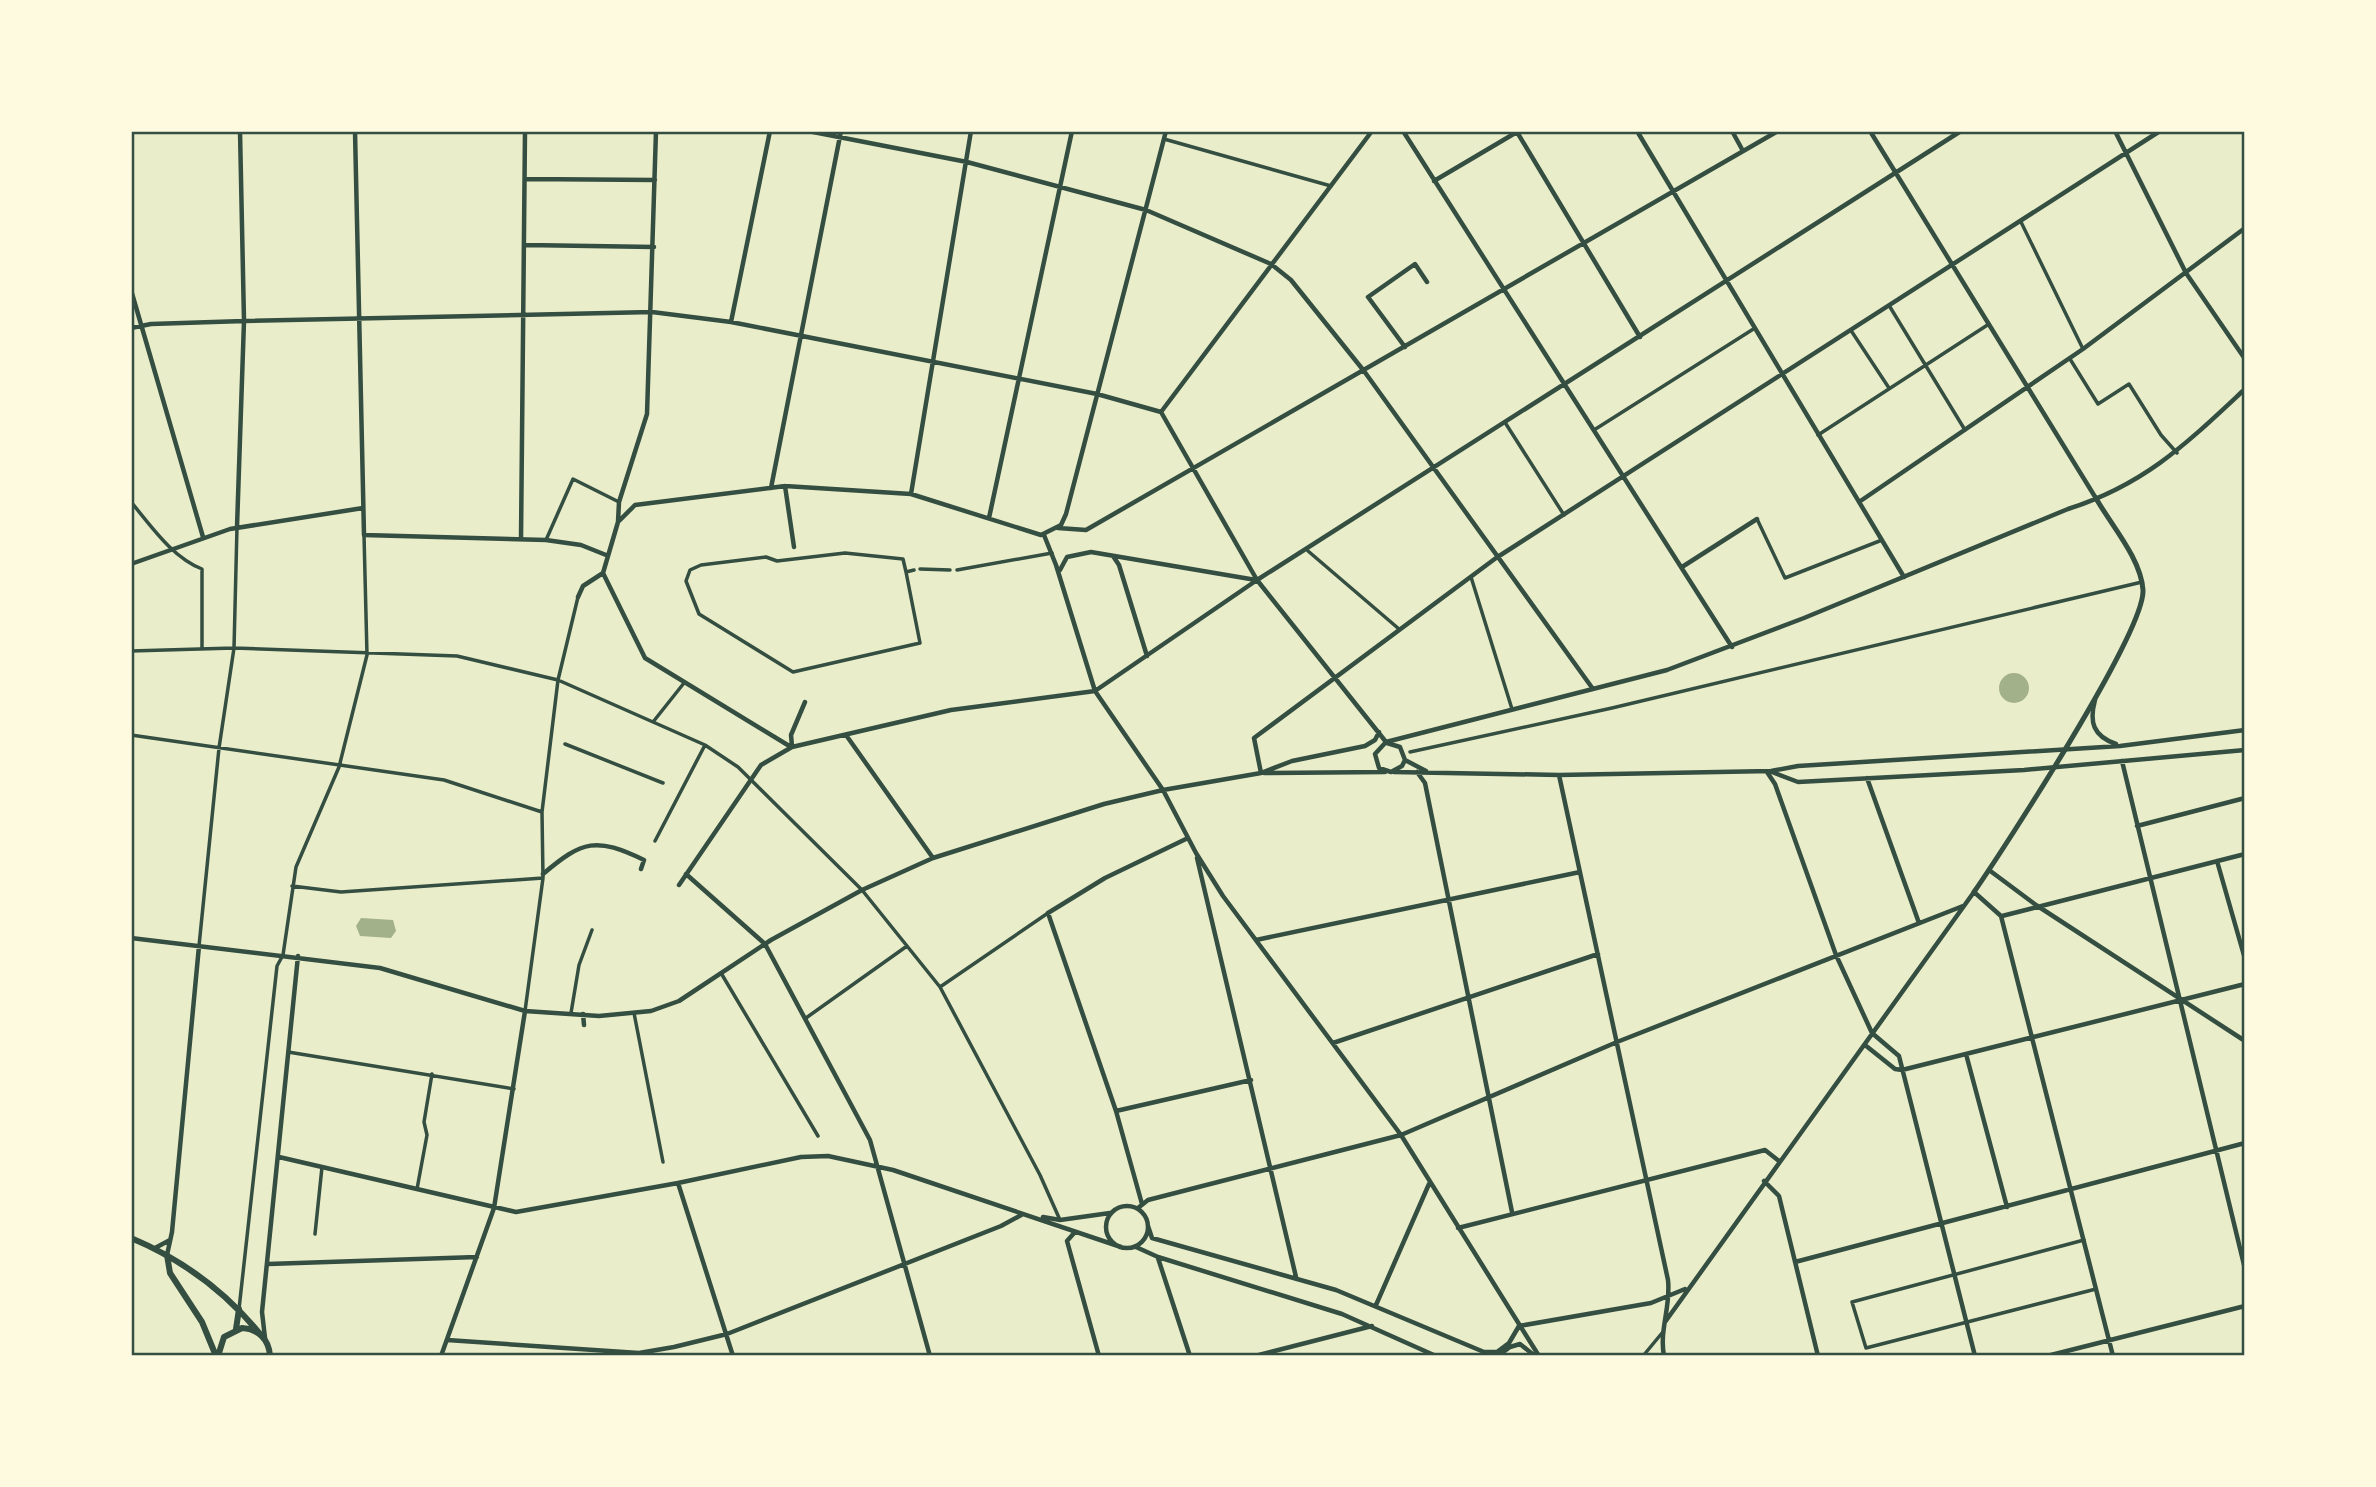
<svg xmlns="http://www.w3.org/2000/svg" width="2376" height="1487" font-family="'Golos Text',sans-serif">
	<rect width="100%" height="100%" fill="#e9edc9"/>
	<path fill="#a3b18a" d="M1999 688a15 15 0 1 1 30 0a15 15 0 1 1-30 0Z
		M361 918 393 920 396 931 391 938 360 936 356 926Z"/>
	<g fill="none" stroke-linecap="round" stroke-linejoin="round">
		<path stroke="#344e41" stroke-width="3.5" d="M1164 139 1331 186
			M2021 222 2083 349
			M1890 307 1965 430
			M1852 332 1889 388
			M2070 359 2098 404 2129 384 2161 435 2177 453
			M1506 424 1564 515
			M1594 430 1755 328
			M1818 435 1989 324
			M131 502C152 527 172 557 202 569V647
			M1757 519 1785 578 1882 540
			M546 540 573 479 619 502
			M1308 551 1399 629
			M920 569 950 570
			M957 570 1052 553
			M906 572 920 643 793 672 699 614 686 581 690 570 701 565 766 557 777 561 845 553 903 559 906 572 914 570
			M1471 577 1512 709
			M131 651 234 648 457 656 558 680 705 745 738 767 862 890 940 987 1040 1175 1060 1220
			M653 722 684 683
			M131 735 444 780 542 812
			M565 744 663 783
			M1410 752 1612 708 2142 582
			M655 841 705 745
			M292 886 341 892 543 878
			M199 946 219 748 234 648 237 527
			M721 973 818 1136
			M940 987 1048 913
			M525 1011 543 878 542 812 558 680 578 597
			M571 1013 579 965 592 930
			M634 1013 663 1162
			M806 1018 907 946
			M288 1052 514 1089
			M417 1189 427 1135 424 1122 432 1074
			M315 1234 322 1167
			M2084 1240 1852 1302 1866 1348 2096 1289
			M239 1309 277 966 283 955 296 867 339 767 367 655 364 535
			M1643 1356 1662 1333"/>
		<path stroke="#344e41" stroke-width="4.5" d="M355 131 364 535 546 540 581 545 606 555
			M808 131 967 162 1146 210 1271 264 1291 280 1364 371 1593 689
			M1403 131 1732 647
			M1637 131 1904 577
			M1732 131 1743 151
			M1870 131 2097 500
			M2115 131 2186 273 2245 359
			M1517 132 1640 337
			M525 179 655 180
			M1434 181 1517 132
			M526 245 654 247
			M131 290 203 537
			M731 322 770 131
			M131 328 151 324 244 321 652 312 731 322 1097 394 1161 412
			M1405 347 1368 297 1415 264 1427 282
			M1161 412 1257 580 1386 742
			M1161 412 1372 131
			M785 486 794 547
			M771 488 841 131
			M911 494 971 131
			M1859 502 2083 349 2245 228
			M989 518 1072 131
			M618 522 635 505 785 486 911 494 1041 535 1061 525 1066 514 1166 131
			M237 527 244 321 240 131
			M1058 528 1086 530 1778 131
			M1044 535 1056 565 1095 691 1163 790 1196 853 1223 896 1401 1135 1539 1356
			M521 539 525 131
			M1113 556 1119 565 1147 656
			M131 564 230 529 363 508
			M1682 567 1757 519
			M1060 570 1067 557 1091 552 1256 580
			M603 573 618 522 619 502 647 414 656 131
			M603 573 645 658 791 747
			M578 597 583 586 603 573
			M2095 700C2089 722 2093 736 2116 744
			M846 735 933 858
			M1387 743 1400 747 1405 760 1426 771
			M792 746 791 735 805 702
			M1405 760 1402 766 1391 772 1379 768 1375 754 1386 742 1667 670 1804 618 2068 509C2146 484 2187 443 2245 389
			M2122 761 2245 1269
			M1394 772 1559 775 1771 771 1798 766 2120 746 2245 730
			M1417 772 1425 783 1512 1212
			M1767 772 1775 784 1836 955 1872 1033 1899 1056 1975 1356
			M1772 772 1798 782 2024 770 2245 750
			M1261 773 1254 738 1496 558 2160 131
			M1264 773 1385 772
			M1559 775 1668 1280C1671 1307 1659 1330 1664 1356
			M1867 778 1919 923
			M2137 826 2245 798
			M1197 858 1296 1277
			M2217 861 2245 959
			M1989 870 2036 905 2245 1041
			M543 874C583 840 596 837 644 860L641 869
			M686 874 765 944 870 1140 930 1356
			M679 885 761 765 792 747 951 710 1095 691 1257 580 1961 131
			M2002 916 2245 854
			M131 938 380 968 525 1011 599 1016 651 1011 679 1001 771 940 862 890 933 858 1104 804 1163 790 1261 773 1292 761 1365 746 1375 740 1379 732
			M1256 940 1580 872
			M583 1014 584 1025
			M1333 1043 1598 954
			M1865 1045 1895 1069 1902 1070 2245 984
			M1966 1054 2007 1207
			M1116 1111 1251 1080
			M279 1157 516 1212 678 1183 801 1157 828 1156 893 1170 1121 1247
			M1764 1181 1779 1196 1818 1356
			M678 1183 733 1356
			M1142 1204 1116 1111 1048 913 1105 878 1188 838
			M1106 1227a21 21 0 1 1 42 0a21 21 0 1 1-42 0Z
			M1138 1208 1148 1200 1401 1135 1617 1042 1963 906
			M1043 1217 1060 1220 1110 1213
			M1148 1226 1152 1238 1336 1290 1484 1352H1497L1509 1343
			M1458 1228 1765 1150 1779 1161
			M1075 1232 1067 1241 1099 1356
			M1136 1247 1158 1257 1342 1314 1436 1356
			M155 1248 170 1240
			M167 1255 172 1232 199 946
			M1158 1258 1190 1356
			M1795 1262 2245 1143
			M268 1264 477 1257
			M1376 1305 1429 1184
			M1665 1322 1974 892 2001 916 2113 1356
			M1519 1326 1651 1303 1685 1289
			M265 1338 262 1312 298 956
			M447 1340 639 1353 674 1347 727 1334 1001 1226 1023 1214
			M1509 1343 1519 1326
			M1502 1353 1510 1347 1520 1344 1535 1356
			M441 1356 494 1208 525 1011
			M1255 1356 1372 1326
			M2047 1356 2245 1306"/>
		<path stroke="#344e41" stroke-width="5" d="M1974 892C2005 847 2145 632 2143 590 2141 559 2112 526 2097 500"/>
		<path stroke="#344e41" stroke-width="6" d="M131 1238C181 1259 226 1292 260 1334
			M167 1255 170 1273 202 1322 216 1356
			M236 1329 239 1309
			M218 1356 224 1337 242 1328C258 1329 269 1339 270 1356"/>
	</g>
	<rect width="2376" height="1487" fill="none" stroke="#fefae0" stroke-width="266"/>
	<rect x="133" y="133" width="2110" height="1221" fill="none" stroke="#344e41" stroke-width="2.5"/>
</svg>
